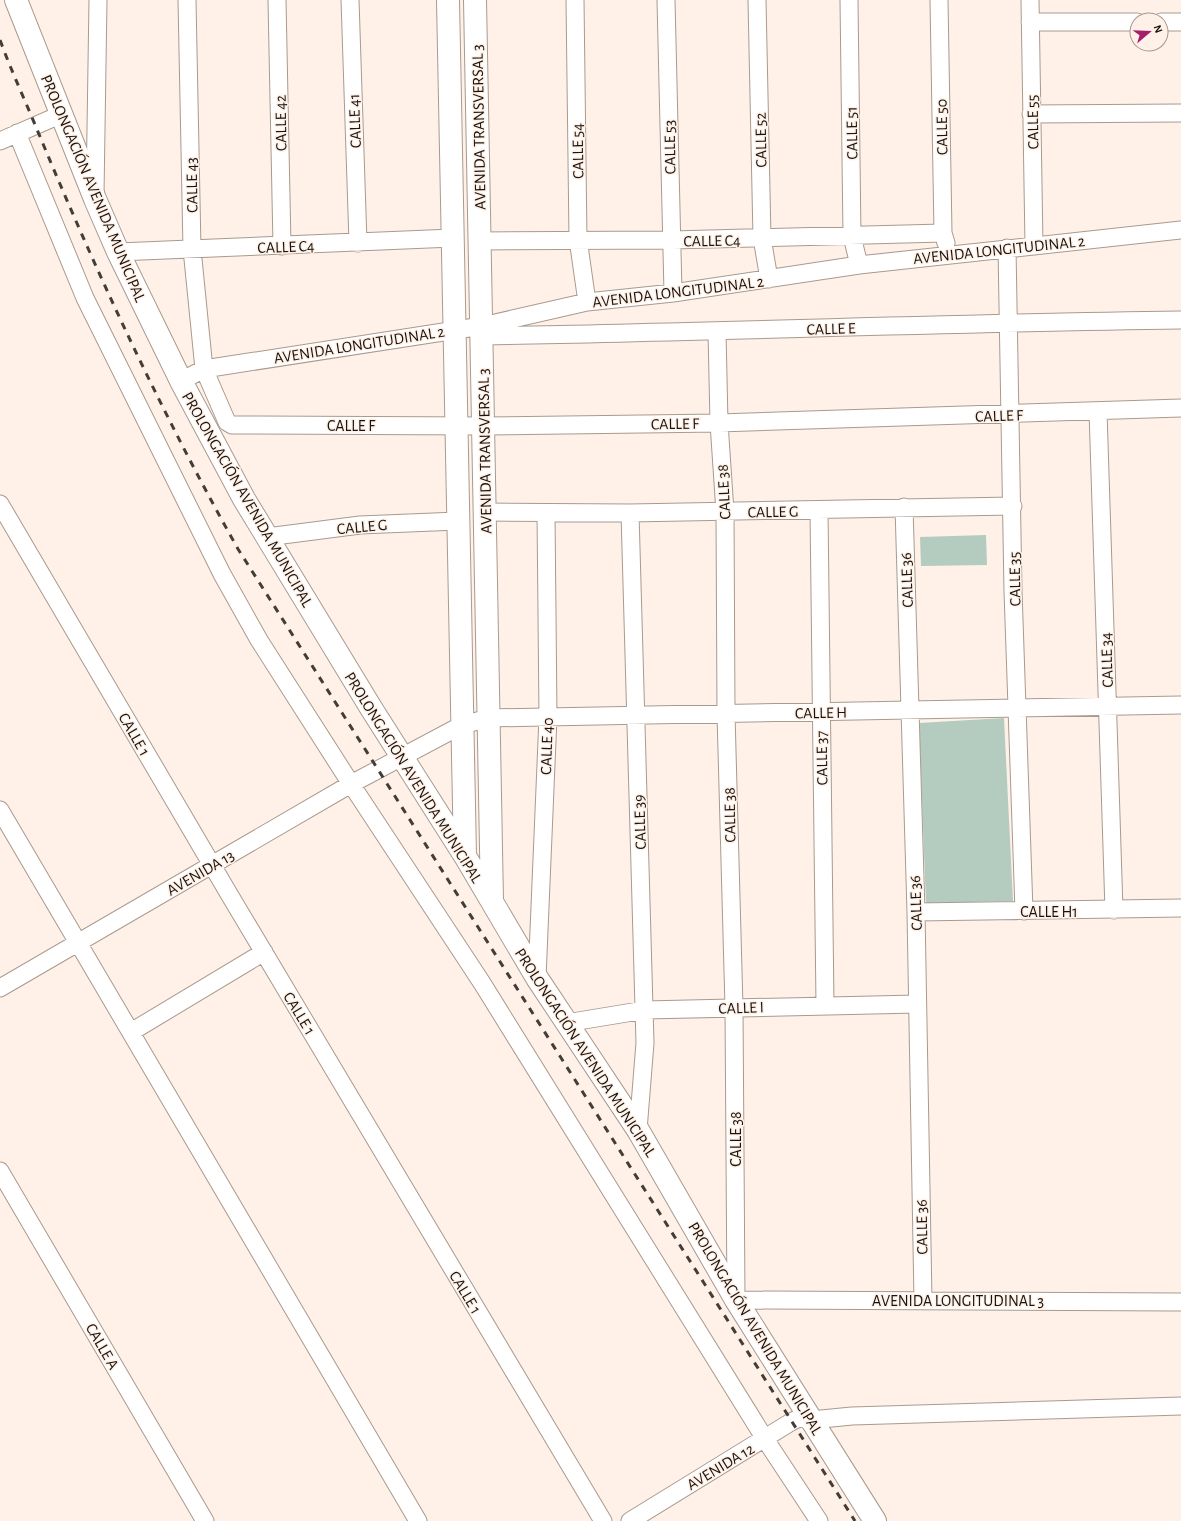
<svg xmlns="http://www.w3.org/2000/svg" width="1181" height="1521" font-family="'Alegreya Sans',sans-serif">
	<rect width="100%" height="100%" fill="#fff1e7"/>
	<path fill="#b3ccbf" d="M986 535 987 565 921 566 920 537Z
		M1004 718 1013 901 926 903 919 723Z"/>
	<g fill="none" stroke-linecap="round" stroke-linejoin="round">
		<g stroke="#a99a8e" stroke-width="19">
			<path id="street" d="M187 0 192 249 204 369 227 422 232 425 483 426 719 423 1181 408
				M277 0 282 246
				M350 0 358 243
				M575 0 578 239 587 302
				M666 0 673 293
				M757 0 762 238 769 279
				M849 0 852 236 859 265
				M939 0 943 233 946 243
				M1030 0 1034 245
				M1030 22H1137
				M1161 22H1181
				M1031 114 1181 113
				M17 133 85 298 222 574 259 640 351 784 482 983 765 1439 819 1521
				M0 141 62 114
				M95 194 98 0
				M480 241 672 240 943 233
				M1007 248 1013 591 1024 911
				M118 252 453 238
				M717 332 719 423 725 512 726 714 734 1007 736 1300 1181 1302
				M482 336C715 332 948 323 1181 320
				M181 381 204 369 482 326 587 302 673 293 859 265 1181 230
				M1098 411 1114 910
				M0 504 229 894 603 1521
				M904 507 916 912 923 1300
				M819 511 825 1005
				M485 512 630 513 1013 506
				M630 513 645 1043 638 1130
				M267 537 360 525 458 521
				M0 810 418 1521
				M916 912 1181 908
				M537 978 548 717 546 513
				M0 988 351 784 462 725 489 718 1181 705
				M566 1023 645 1010 917 1004
				M131 1032 264 952
				M0 1171 205 1521
				M630 1521 791 1422 799 1418 811 1420 852 1416 1181 1406"/>
		</g>
		<g stroke="#a99a8e" stroke-width="24">
			<path id="secondary" d="M16 0 95 199 118 252 181 381 244 499 371 708 465 856 537 978 638 1130 736 1300 875 1521
				M448 0 465 856
				M475 0 492 901"/>
		</g>
		<use href="#street" stroke="#fff" stroke-width="17"/>
		<use href="#secondary" stroke="#fff" stroke-width="22"/>
		<path stroke="#433d37" stroke-width="3" stroke-dasharray="7 7" stroke-linecap="butt" d="M0 40C11 70 24 98 36 127 96 272 161 412 238 549L855 1521"/>
	</g>
	<g text-anchor="middle" stroke-width="3" stroke-linejoin="round" paint-order="stroke">
		<g font-size="16" fill="#19140f" stroke="#fff1e7">
			<text transform="translate(354 121) rotate(-92)" y="6">CALLE 41</text>
			<text transform="translate(1032 122) rotate(-91)" y="6">CALLE 55</text>
			<text transform="translate(280 123) rotate(-91)" y="6">CALLE 42</text>
			<text transform="translate(478 127) rotate(-91)" y="6">AVENIDA TRANSVERSAL 3</text>
			<text transform="translate(941 127) rotate(-91)" y="6">CALLE 50</text>
			<text transform="translate(851 133) rotate(-91)" y="6">CALLE 51</text>
			<text transform="translate(760 140) rotate(-91)" y="6">CALLE 52</text>
			<text transform="translate(669 147) rotate(-91)" y="6">CALLE 53</text>
			<text transform="translate(577 151) rotate(-91)" y="6">CALLE 54</text>
			<text transform="translate(191 185) rotate(-91)" y="6">CALLE 43</text>
			<text transform="translate(94 188) rotate(67)" y="6">PROLONGACIÓN AVENIDA MUNICIPAL</text>
			<text transform="translate(712 240) rotate(-1)" y="6">CALLE C4</text>
			<text transform="translate(286 246) rotate(-2)" y="6">CALLE C4</text>
			<text transform="translate(999 249) rotate(-6)" y="6">AVENIDA LONGITUDINAL 2</text>
			<text transform="translate(678 291) rotate(-7)" y="6">AVENIDA LONGITUDINAL 2</text>
			<text transform="translate(831 328) rotate(-2)" y="6">CALLE E</text>
			<text transform="translate(359 344) rotate(-9)" y="6">AVENIDA LONGITUDINAL 2</text>
			<text transform="translate(999 415) rotate(-2)" y="6">CALLE F</text>
			<text transform="translate(675 423) rotate(-1)" y="6">CALLE F</text>
			<text x="351" y="431">CALLE F</text>
			<text transform="translate(484 451) rotate(-91)" y="6">AVENIDA TRANSVERSAL 3</text>
			<text transform="translate(723 492) rotate(-93)" y="6">CALLE 38</text>
			<text transform="translate(248 499) rotate(60)" y="6">PROLONGACIÓN AVENIDA MUNICIPAL</text>
			<text transform="translate(773 511) rotate(-1)" y="6">CALLE G</text>
			<text transform="translate(362 526) rotate(-5)" y="6">CALLE G</text>
			<text transform="translate(1014 579) rotate(-91)" y="6">CALLE 35</text>
			<text transform="translate(906 580) rotate(-92)" y="6">CALLE 36</text>
			<text transform="translate(1106 660) rotate(-92)" y="6">CALLE 34</text>
			<text transform="translate(821 712) rotate(-1)" y="6">CALLE H</text>
			<text transform="translate(135 734) rotate(60)" y="6">CALLE 1</text>
			<text transform="translate(546 746) rotate(-88)" y="6">CALLE 40</text>
			<text transform="translate(821 758) rotate(-91)" y="6">CALLE 37</text>
			<text transform="translate(414 777) rotate(58)" y="6">PROLONGACIÓN AVENIDA MUNICIPAL</text>
			<text transform="translate(729 815) rotate(-91)" y="6">CALLE 38</text>
			<text transform="translate(639 822) rotate(-92)" y="6">CALLE 39</text>
			<text transform="translate(200 872) rotate(-30)" y="6">AVENIDA 13</text>
			<text transform="translate(915 903) rotate(-92)" y="6">CALLE 36</text>
			<text x="1049" y="917">CALLE H1</text>
			<text transform="translate(741 1007) rotate(-2)" y="6">CALLE I</text>
			<text transform="translate(300 1013) rotate(59)" y="6">CALLE 1</text>
			<text transform="translate(586 1052) rotate(57)" y="6">PROLONGACIÓN AVENIDA MUNICIPAL</text>
			<text transform="translate(735 1139) rotate(-90)" y="6">CALLE 38</text>
			<text transform="translate(921 1227) rotate(-91)" y="6">CALLE 36</text>
			<text transform="translate(466 1292) rotate(59)" y="6">CALLE 1</text>
			<text x="958" y="1306">AVENIDA LONGITUDINAL 3</text>
			<text transform="translate(756 1328) rotate(59)" y="6">PROLONGACIÓN AVENIDA MUNICIPAL</text>
			<text transform="translate(103 1346) rotate(60)" y="6">CALLE A</text>
			<text transform="translate(720 1466) rotate(-31)" y="6">AVENIDA 12</text>
		</g>
	</g>
	<g transform="translate(1149 32) rotate(71)"><circle r="19" fill="#fff1e7" stroke="#a39991"/>
	<path d="M0-3L7 15L0 10L-7 15Z" fill="#a51f6a"/>
	<text y="-6" font-size="11" font-weight="bold" text-anchor="middle" fill="#19140f">N</text>
	</g>
</svg>
